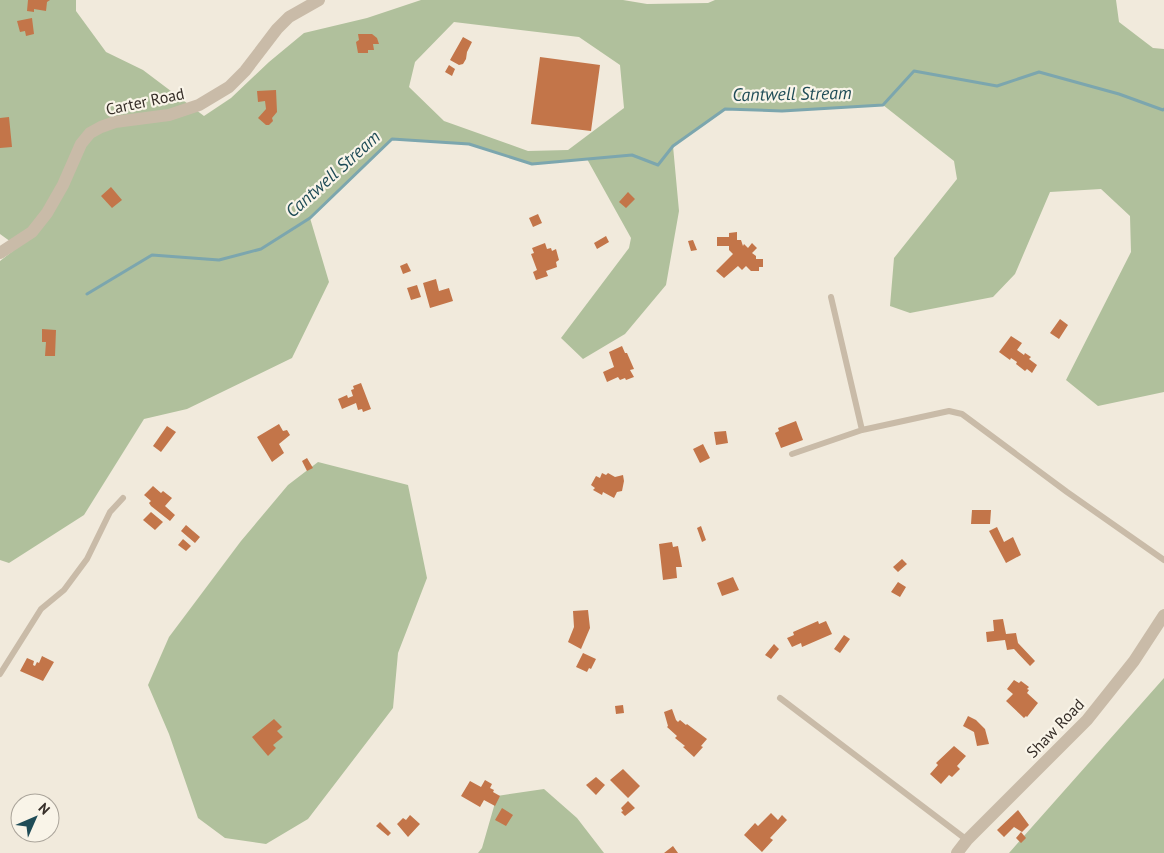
<svg xmlns="http://www.w3.org/2000/svg" width="1164" height="853" font-family="'PT Sans',sans-serif">
	<rect width="100%" height="100%" fill="#f1eadc"/>
	<path fill="#b0c09c" fill-rule="evenodd" d="M0 0H76V11L106 52 143 70 204 116 231 98 269 62 304 33 367 18 421 0H623L647 4 708 3 715 0H1116L1119 22 1153 48 1164 49V392L1098 406 1066 380 1131 252 1130 216 1101 189 1050 192 1015 274 993 297 910 313 890 306 894 258 957 179 954 161 883 105 782 111 726 109 673 146 679 211 666 285 625 334 583 359 561 338 629 248 631 238 587 159 532 164 469 144 392 139 310 218 329 282 292 358 187 409 144 419 84 515 9 563 0 560V261L18 247 0 234ZM454 22 579 37 620 65 624 108 568 150 528 151 444 121 409 87 415 62Z
		M318 462 408 485 427 578 398 653 393 708 308 819 266 844 225 838 198 818 169 734 148 685 169 637 241 541 288 485Z
		M1164 678V853H1009Z
		M544 789 577 818 604 853H478L482 848 497 796Z"/>
	<g fill="none" stroke-linecap="round" stroke-linejoin="round">
		<path stroke="#7ca6ae" stroke-width="3" d="M87 294 152 255 219 260 261 249 310 218 392 139 469 144 532 164 632 155 658 165 673 146 725 109 782 111 883 105 914 71 997 86 1039 72 1119 94 1163 110 1164 109"/>
	</g>
	<path fill="#c37549" d="M28 0H50L47 2 46 11 34 9V12L27 11Z
		M32 18 34 34 26 36 25 31 20 32 17 21Z
		M358 34H372L377 38 379 44H373L374 50H368V53H358L356 42 359 40Z
		M463 37 472 42 467 52 466 59 463 64 459 65 450 60Z
		M540 57 600 65 591 131 531 124Z
		M449 65 455 69 452 76 445 72Z
		M276 90 277 112 272 118 273 121 269 125H266L258 118 266 109 265 101 258 102 257 91Z
		M9 117 12 147 0 148V118Z
		M111 187 122 200 112 208 101 196Z
		M628 192 635 199 626 208 619 202Z
		M538 214 542 223 533 227 529 218Z
		M737 232V240H741L743 246 744 244 748 248 752 243 757 248 752 253 756 256V259H763V267H759V271H751L746 266 742 270 738 266 724 278 716 271 733 254 729 250V246H717V237H729V233Z
		M606 236 609 242 597 249 594 243Z
		M693 240 697 250 691 251 688 241Z
		M545 243 547 249 551 248 552 251 556 249 559 260 556 262 557 267 546 271 548 276 536 280 533 272 537 270 531 254 534 253 532 248Z
		M407 263 411 271 403 274 400 266Z
		M436 279 439 291 449 288 453 301 430 308 423 283Z
		M417 285 421 297 411 300 407 288Z
		M1060 319 1068 325 1059 339 1050 333Z
		M42 329 56 330 55 356H45L46 342H42Z
		M1011 336 1022 343 1017 350 1024 355 1025 353 1031 357 1029 359 1037 365 1032 373 1027 369 1025 371 1016 364 1017 362 1011 358 1010 360 999 352Z
		M622 346 625 353H627L634 369 630 370 634 377 626 380 625 378 620 380 618 377 607 382 603 372 614 367 609 352Z
		M361 383 371 409 363 412 362 409 358 410 356 403 342 409 338 399 347 395 348 398 353 396 351 390 354 389 353 386Z
		M796 421 803 440 781 448 775 433 779 431 778 428Z
		M279 424 283 431 287 430 290 435 279 444 284 453 272 462 257 437Z
		M167 426 176 432 161 452 153 446Z
		M726 431 728 443 716 445 714 432Z
		M703 444 710 458 700 463 693 449Z
		M307 458 313 468 307 471 302 461Z
		M602 473 606 475 608 473 615 477 623 475 624 481 622 491 617 492 614 498 603 492 602 495 593 490 595 488 591 485 596 476 600 478Z
		M153 486 161 493 163 491 172 498 165 506 175 515 170 521 151 506 149 503 151 501 144 495Z
		M972 510H991L990 524H971Z
		M151 512 163 522 155 530 143 520Z
		M186 525 200 537 195 543 181 531Z
		M701 526 706 540 702 542 697 528Z
		M997 527 1004 542 1013 537 1021 555 1006 563 989 531Z
		M183 539 191 546 186 551 178 545Z
		M672 542 673 547 678 546 682 567H676L677 578 663 580 659 544Z
		M902 559 907 564 898 572 893 567Z
		M733 577 739 590 722 596 717 583Z
		M898 582 906 587 900 597 891 592Z
		M588 610 590 628 581 649 568 642 574 627 573 611Z
		M1003 619 1006 634 1016 633 1018 643 1035 661 1030 666 1014 649 1007 650 1005 640 987 642 986 632 994 631 993 620Z
		M818 621 819 624 826 621 832 634 802 647 801 643 792 647 787 638 794 635 793 632Z
		M844 635 850 639 840 653 834 649Z
		M774 644 779 649 771 659 765 655Z
		M583 653 596 659 591 669 589 668 587 672 576 667Z
		M42 656 54 662 43 681 20 671 27 658 34 661 33 665 35 666 37 662 39 663Z
		M1014 680 1019 683 1021 681 1029 687 1027 689 1029 690 1027 693 1038 703 1027 717 1026 716 1024 718 1006 701 1013 694 1007 689Z
		M623 705 624 713 616 714 615 706Z
		M672 709 676 720 678 722 680 720 686 725 687 724 707 739 701 746 703 747 694 757 683 747 685 746 675 738 677 736 667 727 668 726 664 712Z
		M968 716 976 720 985 729 989 744 977 746 974 732 963 726Z
		M274 719 282 727 277 731 283 737 273 745 276 748 268 756 252 737Z
		M954 746 966 756 957 766 960 769 952 777 949 775 941 784 930 774 938 765 936 763Z
		M623 769 640 786 628 798 610 780Z
		M596 777 605 785 596 795 586 785Z
		M485 780 492 784 490 788 494 790 493 792 500 796 495 806 484 800 480 807 461 796 470 781 481 787Z
		M628 801 635 808 625 816 621 812 623 811 621 808Z
		M502 808 513 815 506 826 495 820Z
		M1018 810 1029 825 1022 832 1014 827 1004 837 997 830Z
		M771 813 778 820 782 815 787 820 770 838 773 840 762 852 744 835 755 823 758 826Z
		M410 815 420 824 408 837 397 824 403 818 406 820Z
		M380 822 391 833 388 836 376 826Z
		M1021 832 1026 838 1021 843 1016 838Z
		M673 846 678 853H664Z"/>
	<g fill="none" stroke-linecap="round" stroke-linejoin="round">
		<path stroke="#c9bba8" stroke-width="6" d="M831 297 862 430
			M792 454 862 430 949 411 962 414 1067 492 1164 560
			M0 674 41 609 64 590 87 559 110 512 123 498
			M780 698 967 840"/>
		<path stroke="#c9bba8" stroke-width="12" d="M0 253 32 232 47 213 63 185 81 144 90 133 101 127 115 122 169 115 199 105 229 87 245 71 277 29 289 17 319 0
			M957 853 967 840 1087 720 1134 661 1164 615"/>
	</g>
	<g text-anchor="middle" stroke-width="4.5" stroke-linejoin="round" paint-order="stroke">
		<g font-size="16" fill="#362e28" stroke="#f9f4e8">
			<text transform="translate(145 101) rotate(-12)" y="6">Carter Road</text>
			<text transform="translate(1055 728) rotate(-46)" y="6">Shaw Road</text>
		</g>
		<g font-size="18" font-style="italic" fill="#1f4c57" stroke="#f9f4e8">
			<text transform="translate(792 94) rotate(-1)" y="6">Cantwell Stream</text>
			<text transform="translate(333 174) rotate(-42)" y="6">Cantwell Stream</text>
		</g>
	</g>
	<g transform="translate(35 818) rotate(45)"><circle r="24" fill="#f9f4e8" stroke="#aba59b"/>
	<path d="M0-4L9 19L0 12L-9 19Z" fill="#1f4c57"/>
	<text y="-8" font-size="14" font-weight="bold" text-anchor="middle" fill="#362e28">N</text>
	</g>
</svg>
